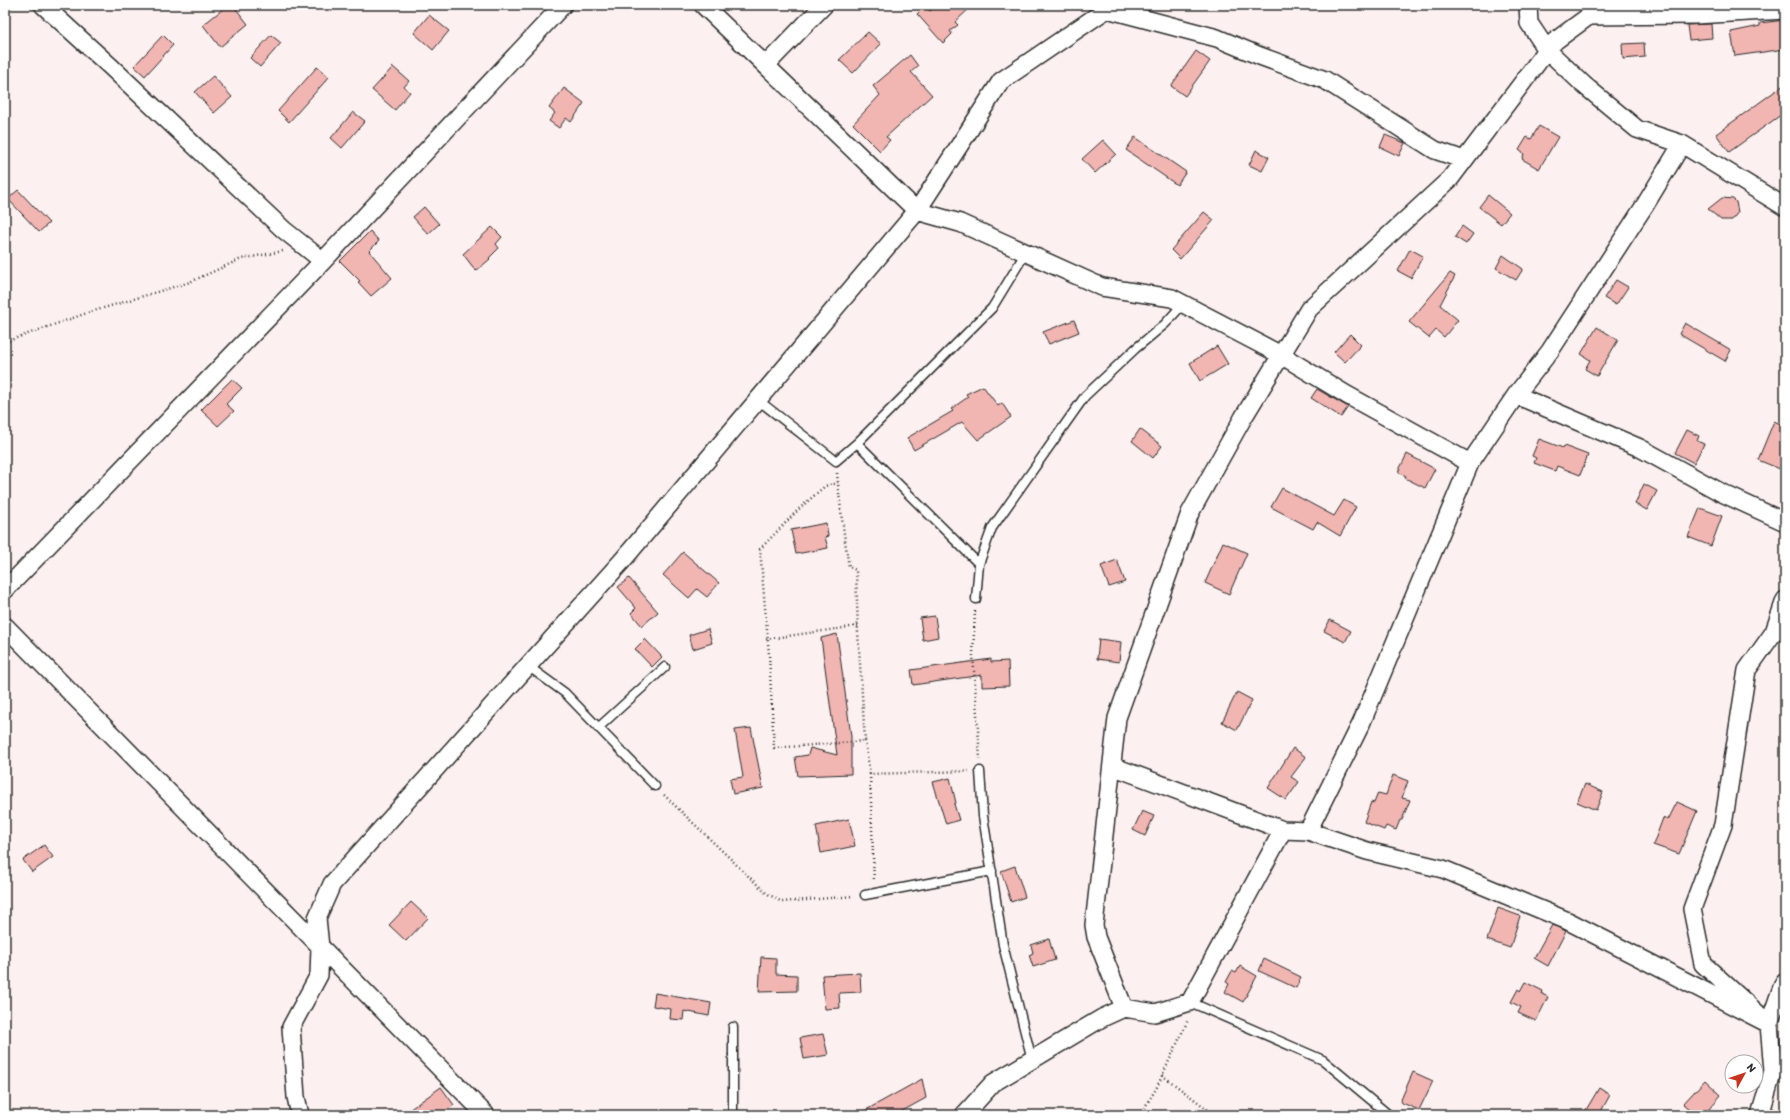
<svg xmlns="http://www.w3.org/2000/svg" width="1790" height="1120" font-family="Itim,sans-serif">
	<rect width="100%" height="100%" fill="#fcf0f0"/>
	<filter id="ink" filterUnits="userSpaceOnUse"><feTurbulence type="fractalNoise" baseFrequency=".025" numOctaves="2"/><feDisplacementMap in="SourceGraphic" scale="8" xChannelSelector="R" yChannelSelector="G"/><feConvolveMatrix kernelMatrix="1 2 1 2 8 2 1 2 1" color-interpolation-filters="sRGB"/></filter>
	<g filter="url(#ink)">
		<path fill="#f1b5b2" stroke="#2b2b2b" d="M228 5H233L248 24 220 47 203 25Z
			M937 5H973L955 22 958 25 950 31 952 34 943 43 917 14 925 6 930 11Z
			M429 15 449 31 433 50 414 33Z
			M1785 20V49L1735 56 1731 32 1760 26V23Z
			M1711 24 1712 38 1689 40 1687 25Z
			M868 32 881 44 853 73 839 60Z
			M163 35 173 45 145 76 134 66Z
			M271 35 281 43 260 67 250 58Z
			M1644 43 1645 57 1623 59 1622 44Z
			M1196 51 1210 61 1185 96 1171 86Z
			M910 55 918 66 911 72 932 95 886 137 890 140 880 151 853 124 880 95 873 86Z
			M317 67 329 77 289 122 278 111Z
			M393 67 409 81 404 87 410 92 395 110 372 90Z
			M213 76 232 97 214 113 195 92Z
			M1785 84V112L1729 152 1716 134Z
			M564 88 584 103 571 122 566 118 559 128 549 121 555 113 549 108Z
			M353 112 365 121 342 148 331 138Z
			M1539 126 1558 137 1539 169 1522 159 1524 154 1519 150 1527 137 1531 139Z
			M1385 135 1405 143 1399 156 1380 147Z
			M1135 137 1186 172 1177 185 1126 150Z
			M1103 140 1116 154 1095 173 1082 159Z
			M1256 150 1269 157 1262 171 1249 165Z
			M18 190 49 223 39 232 8 199Z
			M1488 195 1510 213 1501 224 1479 207Z
			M1722 198 1733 199 1736 202 1738 212 1732 220H1721L1708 209Z
			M424 207 439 224 428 234 413 217Z
			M1204 212 1214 220 1180 259 1171 250Z
			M1462 226 1473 234 1466 244 1455 237Z
			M492 227 502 237 496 244 499 248 489 258 490 259 476 271 463 254Z
			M370 231 379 241 369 251 392 278 371 296 358 282 360 281 340 261Z
			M1410 249 1423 256 1411 278 1398 271Z
			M1503 255 1523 269 1516 280 1496 268Z
			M1450 273 1455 276 1440 305 1458 320 1444 337 1436 330 1429 338 1409 322Z
			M1616 280 1628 287 1616 305 1604 298Z
			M1074 320 1079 332 1049 344 1043 332Z
			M1685 323 1731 350 1725 361 1679 334Z
			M1597 327 1618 340 1597 376 1585 369 1590 360 1581 354Z
			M1350 334 1361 345 1345 362 1334 352Z
			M1217 346 1228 364 1200 381 1190 363Z
			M232 379 242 388 226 404 234 411 218 426 201 410Z
			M983 386 998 406 1002 403 1011 417 978 440 962 422 914 450 907 438 953 411 951 409 968 397 966 394Z
			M1317 389 1348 407 1341 417 1311 398Z
			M1774 421 1785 426V471L1758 460Z
			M1140 429 1162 446 1153 458 1132 441Z
			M1687 430 1699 436 1697 441 1704 444 1694 463 1675 453Z
			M1539 439 1563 448 1564 446 1588 455 1580 475 1557 466 1555 471 1534 463 1536 458 1532 456Z
			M1407 454 1435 469 1425 488 1405 478 1406 476 1398 472Z
			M1644 484 1657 491 1647 510 1635 504Z
			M1282 488 1334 516 1344 500 1356 507 1340 536 1317 522 1313 529 1271 507Z
			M1700 508 1722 516 1711 546 1688 537Z
			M826 523 828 536 825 537 828 548 796 554 791 530Z
			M1223 542 1247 553 1229 594 1205 583Z
			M683 552 719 583 707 597 697 589 689 598 663 575Z
			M1117 560 1125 582 1109 587 1101 566Z
			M629 578 658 612 642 626 631 613 636 608 618 587Z
			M935 616 938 637 923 640 920 618Z
			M1330 620 1351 631 1345 642 1324 631Z
			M708 629 712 643 693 649 689 635Z
			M837 634 851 736V774L798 776 795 757 808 755 810 748 837 755 821 638Z
			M645 639 662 657 652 667 635 649Z
			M1099 639 1121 642 1119 662 1097 659Z
			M991 659V662L1008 661 1009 686 982 687V675L913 685 911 670Z
			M1237 692 1252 700 1237 730 1222 722Z
			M751 728 763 788 733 794 730 779 743 777 735 730Z
			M1293 748 1306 757 1291 777 1299 782 1286 800 1268 788Z
			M1393 775 1408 781 1402 798 1410 800 1402 820H1400L1396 830 1386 826 1384 830 1364 822 1371 802 1374 803 1378 793 1386 795Z
			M950 778 956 803 954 804 959 820 946 824 933 782Z
			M1585 784 1603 792 1596 810 1577 802Z
			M1677 802 1697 811 1679 854 1653 845 1663 818 1668 820Z
			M1142 811 1154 816 1145 836 1133 830Z
			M849 819 855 846 821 853 816 826Z
			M44 845 53 857 32 872 23 860Z
			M1015 866 1025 897 1011 902 1001 871Z
			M411 902 428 918 406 941 389 925Z
			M1498 908 1520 916 1510 948 1487 940Z
			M1552 925 1566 931 1548 966 1534 958Z
			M1049 939 1055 960 1033 967 1029 955 1033 953 1031 945Z
			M761 957 776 958V974L797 975V991L759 992Z
			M1264 959 1301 977 1296 988 1259 971Z
			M1240 966 1257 976 1243 1002 1225 992 1229 984 1226 982 1232 971 1236 973Z
			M860 973 861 992 839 993 840 1008 825 1009 822 975Z
			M1525 982 1543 991 1542 994 1548 997 1536 1021 1518 1013 1521 1007 1511 1002 1518 989 1520 991Z
			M655 993 711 1003 709 1016 684 1011 683 1020 670 1019 671 1009 653 1006Z
			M823 1034 828 1055 804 1059 800 1038Z
			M1413 1072 1433 1081 1419 1110 1400 1102Z
			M922 1079 926 1098 895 1115H857Z
			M1705 1080 1721 1095 1704 1115H1696L1683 1104Z
			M441 1087 454 1105 440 1115H402Z
			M1599 1088 1610 1095 1599 1115H1583Z"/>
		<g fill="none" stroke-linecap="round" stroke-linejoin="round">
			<g stroke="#2b2b2b" stroke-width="11">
				<path id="service" d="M758 400 836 461 857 443 979 564
					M857 443 992 308 1026 252
					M976 599 979 564 992 528 1085 396 1135 349 1165 324 1183 304
					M528 666 565 693 655 786
					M598 728 665 667
					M980 771 983 816 1003 945 1032 1060
					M865 895 992 871
					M1190 1002 1323 1060 1389 1115
					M733 1115V1027"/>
			</g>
			<g stroke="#2b2b2b" stroke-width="20">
				<path id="minor" d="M43 5 110 66 284 230 323 261
					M703 5 917 211 960 223 1102 287 1172 298 1281 355 1347 395 1470 463
					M1101 5 1107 9 1217 38 1260 56 1325 80 1435 150 1464 160
					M1528 5 1529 23 1547 50 1584 85 1637 129 1682 144 1785 207
					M766 65 824 5
					M1516 395 1640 448 1722 493 1785 522
					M5 590 323 261 563 5
					M5 626 486 1115
					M1112 766 1283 830 1308 831 1367 851 1443 869 1568 921 1769 1024 1782 987 1785 982
					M1308 831 1361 724 1470 463 1516 395 1550 351 1645 205 1682 144
					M1124 1008 1096 937 1094 925 1117 718 1190 513 1243 418 1309 309 1450 179 1547 50 1555 41 1589 16 1695 15 1785 10
					M300 1115 296 1097 291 1027 319 975 320 947 317 918 332 884 622 561 917 211 1001 81 1113 5
					M964 1115 993 1083 1102 1018 1124 1008 1155 1013 1190 1002 1283 830
					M1760 1115 1773 1071 1769 1024 1703 964 1692 909 1723 825 1747 670 1774 632 1785 600"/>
			</g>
			<path stroke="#2b2b2b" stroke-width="2.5" stroke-dasharray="1 3" stroke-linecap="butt" d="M5 342 87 313 190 282 241 259 283 251
				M837 473C840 505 844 536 849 567L856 570 858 632 865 741 774 748 769 654 760 549 799 509 825 486 838 483
				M975 611 973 655 980 759
				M766 639 858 626
				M865 741 870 774 969 771
				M870 774 874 882
				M664 795 766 893 782 902 854 896
				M1162 1075 1215 1115
				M1140 1115 1156 1089 1188 1020"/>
			<use href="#service" stroke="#fff" stroke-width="8"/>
			<use href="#minor" stroke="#fff" stroke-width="17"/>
		</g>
	</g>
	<rect width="1790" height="1120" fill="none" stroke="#fff" stroke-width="20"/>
	<rect x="10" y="10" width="1770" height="1100" fill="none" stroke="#2b2b2b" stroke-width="1.5" filter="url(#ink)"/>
	<g transform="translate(1744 1074) rotate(50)"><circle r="19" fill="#ffffff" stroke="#aaaaaa"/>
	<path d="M0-3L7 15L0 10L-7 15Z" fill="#c8321e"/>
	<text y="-6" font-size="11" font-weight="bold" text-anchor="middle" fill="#2b2b2b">N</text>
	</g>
</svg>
